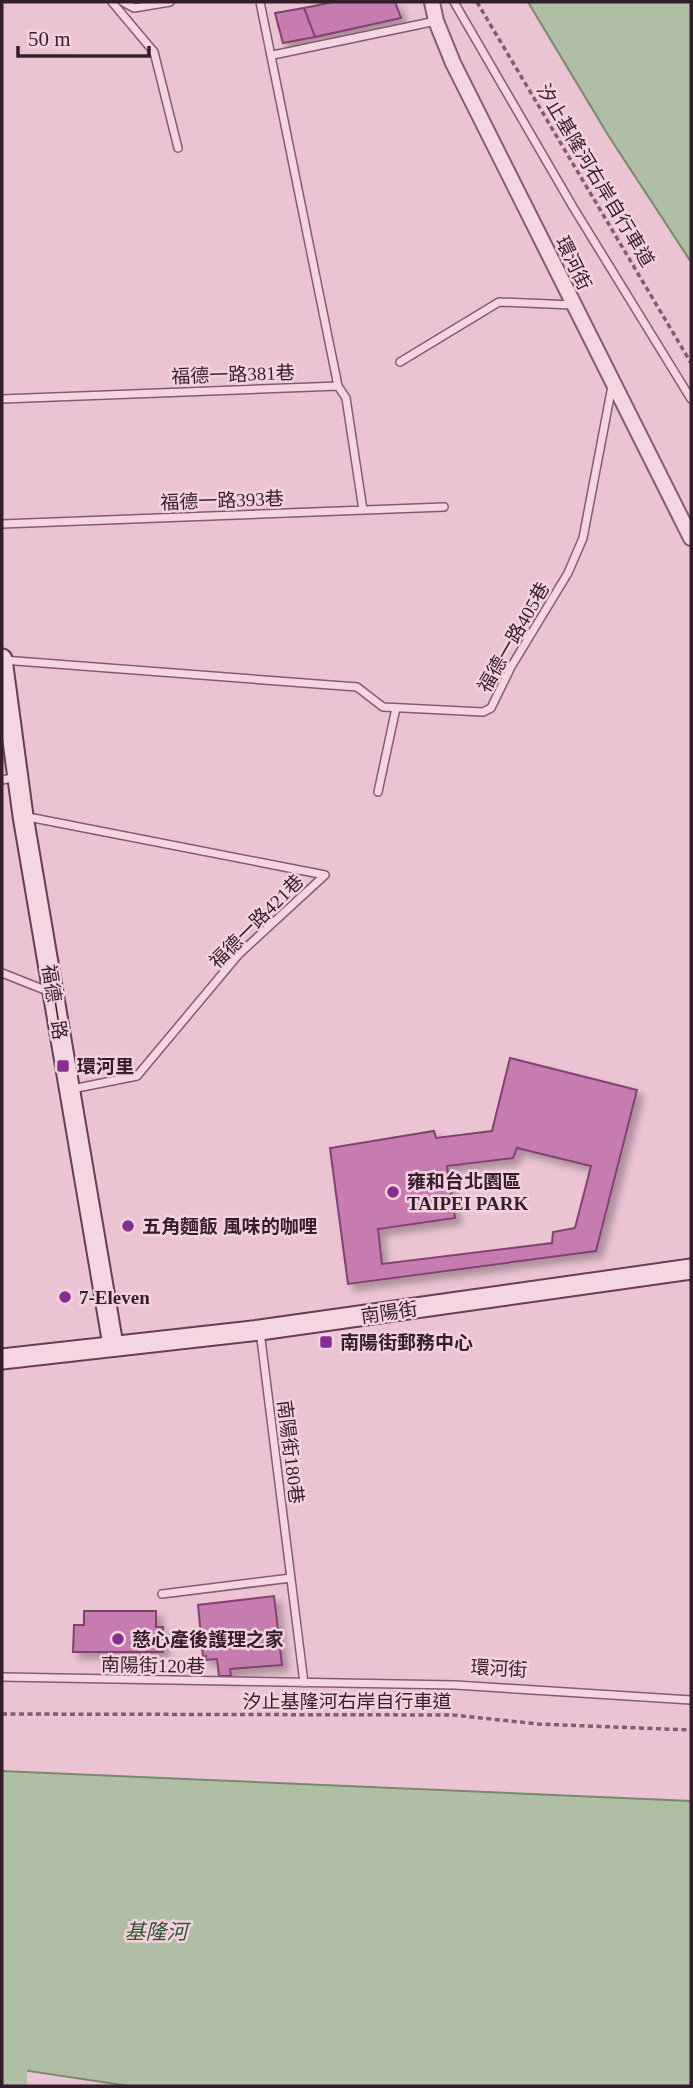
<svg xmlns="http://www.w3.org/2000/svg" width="693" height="2088" font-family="'Times New Roman','Noto Sans TC',serif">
	<defs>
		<filter id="shadow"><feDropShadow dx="6" dy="6" stdDeviation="3.5" flood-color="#0004"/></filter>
	</defs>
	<rect width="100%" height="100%" fill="#ebc3d3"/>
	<path fill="#afbea5" stroke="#778b6c" stroke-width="2" d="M528 2H691V262L608 135Z
		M2 1771 691 1801V2086H129L2 2067Z"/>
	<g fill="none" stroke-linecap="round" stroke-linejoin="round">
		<path stroke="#afbea5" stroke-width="32" d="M11 2025V2086"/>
	</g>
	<path fill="#c77baf" stroke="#82426f" stroke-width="2" fill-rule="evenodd" filter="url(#shadow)" d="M333 2H395L401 18 315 37 304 8Z
		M304 8 315 37 283 43 275 13Z
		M510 1058 637 1090 596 1251 348 1284 330 1148 434 1131 436 1138 492 1131ZM517 1148 591 1166 575 1228 553 1232 552 1243 382 1264 378 1229 455 1218 447 1166 513 1158Z
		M274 1596 282 1665 230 1669 231 1676H219L217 1659 206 1660V1656L203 1657 198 1605Z
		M84 1611H156V1627H163V1652H73L74 1625H84Z"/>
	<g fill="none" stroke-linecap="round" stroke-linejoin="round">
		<g stroke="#845b72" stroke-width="10">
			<path id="lane" d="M112 2 154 52 178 148
				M123 2 134 8 170 2
				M260 2 338 386
				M454 2 573 207 691 399
				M273 55 436 21
				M400 362 499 302 573 305
				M2 399 338 386 346 398 363 510
				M2 524 444 507
				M3 660 357 687 383 707 483 712 491 708 511 667 568 573 583 538 612 386
				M2 780 17 777
				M378 792 396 708
				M23 816 325 875 239 954 137 1076 72 1089
				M2 973 50 992
				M260 1331 304 1683
				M162 1594 291 1578
				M2 1677 455 1685 691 1700"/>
		</g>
		<g stroke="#845b72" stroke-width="18">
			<path id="street" d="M432 2 436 21 453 63 691 538"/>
		</g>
		<g stroke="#663e56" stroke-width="23">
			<path id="secondary" d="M2 659 23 816 113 1345
				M2 1359 260 1330 691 1269"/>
		</g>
		<path stroke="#845b72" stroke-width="3.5" stroke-dasharray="5 3.5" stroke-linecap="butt" d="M477 2 691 363
			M2 1714 453 1715 538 1724 691 1730"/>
		<use href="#lane" stroke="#f6d5e2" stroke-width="7"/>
		<use href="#street" stroke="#f6d5e2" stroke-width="14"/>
		<use href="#secondary" stroke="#f6d5e2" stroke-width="19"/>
	</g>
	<g fill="#852e8f" stroke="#f3d2df" stroke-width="2.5">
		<rect x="56" y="1059" width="14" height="14" rx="3.5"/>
		<circle cx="393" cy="1192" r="7"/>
		<circle cx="128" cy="1226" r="7"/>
		<circle cx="65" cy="1297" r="7"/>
		<rect x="319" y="1335" width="14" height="14" rx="3.5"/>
		<circle cx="118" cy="1639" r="7"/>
	</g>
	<g text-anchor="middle" stroke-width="5" stroke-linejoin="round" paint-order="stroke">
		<g font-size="19" fill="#351e2c" stroke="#f3d2df">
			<text transform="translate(596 175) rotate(59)" y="7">汐止基隆河右岸自行車道</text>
			<text transform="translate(574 263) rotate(64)" y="7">環河街</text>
			<text transform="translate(233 374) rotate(-2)" y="7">福德一路381巷</text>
			<text transform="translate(222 500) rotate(-2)" y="7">福德一路393巷</text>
			<text transform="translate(513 637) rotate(-60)" y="7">福德一路405巷</text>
			<text transform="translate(256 921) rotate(-45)" y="7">福德一路421巷</text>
			<text transform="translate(55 1002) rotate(81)" y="7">福德一路</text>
			<text transform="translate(389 1312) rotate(-8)" y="7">南陽街</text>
			<text transform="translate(291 1452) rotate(83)" y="7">南陽街180巷</text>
			<text transform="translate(153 1665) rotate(1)" y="7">南陽街120巷</text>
			<text transform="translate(499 1668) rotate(3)" y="7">環河街</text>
			<text x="347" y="1708">汐止基隆河右岸自行車道</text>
		</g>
		<g font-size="19" font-weight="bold" fill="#351e2c" stroke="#f3d2df" text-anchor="start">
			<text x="77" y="1073">環河里</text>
			<text x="407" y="1188">雍和台北園區<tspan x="407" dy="22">TAIPEI PARK</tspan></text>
			<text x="142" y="1233">五角麵飯 風味的咖哩</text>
			<text x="79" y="1304">7-Eleven</text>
			<text x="340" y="1349">南陽街郵務中心</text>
			<text x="132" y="1646">慈心產後護理之家</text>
		</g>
		<g font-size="21" font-style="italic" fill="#34532e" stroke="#f3d2df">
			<text x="156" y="1939">基隆河</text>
		</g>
	</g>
	<rect width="693" height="2088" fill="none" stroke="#351e2c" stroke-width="7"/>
	<path d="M18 46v10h131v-10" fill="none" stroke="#351e2c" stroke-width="3.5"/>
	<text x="28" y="46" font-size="21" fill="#351e2c" stroke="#f3d2df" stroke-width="5" paint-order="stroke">50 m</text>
</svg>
